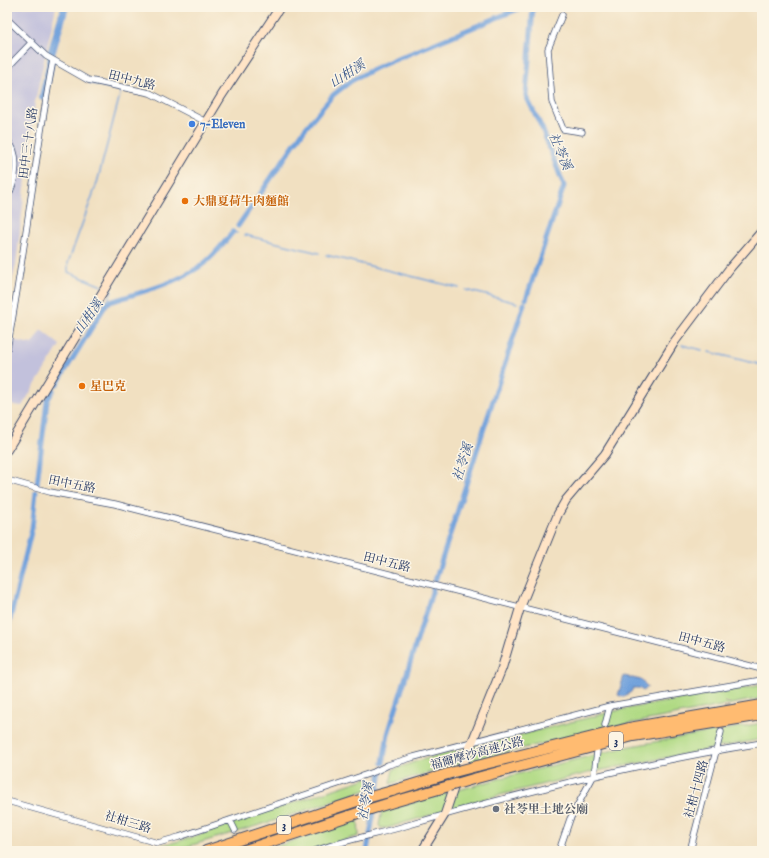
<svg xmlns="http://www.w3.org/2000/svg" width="769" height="858" font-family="'IM FELL English','Noto Serif TC',serif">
	<rect width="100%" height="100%" fill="#fcf5e5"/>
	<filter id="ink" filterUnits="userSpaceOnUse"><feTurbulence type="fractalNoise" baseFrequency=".025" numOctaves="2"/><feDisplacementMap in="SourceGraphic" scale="8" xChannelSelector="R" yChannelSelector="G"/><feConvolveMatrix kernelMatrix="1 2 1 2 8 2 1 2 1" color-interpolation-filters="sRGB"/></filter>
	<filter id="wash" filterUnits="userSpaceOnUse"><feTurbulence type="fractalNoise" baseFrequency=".012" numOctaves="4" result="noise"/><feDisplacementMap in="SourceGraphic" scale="16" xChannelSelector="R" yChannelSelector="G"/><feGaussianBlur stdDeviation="0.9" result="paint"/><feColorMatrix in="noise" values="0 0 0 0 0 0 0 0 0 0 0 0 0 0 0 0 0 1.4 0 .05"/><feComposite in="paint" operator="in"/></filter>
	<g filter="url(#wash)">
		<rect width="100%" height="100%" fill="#f1e0c1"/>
		<path fill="#c2c1dc" d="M7 7H56L35 102 16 264 7 302Z
			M41 330 60 345 22 406 7 404V339L32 344Z"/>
		<path fill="#b0da84" stroke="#668471" d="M762 685V698L612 727 457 764 390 784 393 770 417 761 619 710Z
			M762 723V739L592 772 480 800 387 828H381L379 825 382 811 502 778 626 747Z
			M370 777V784L366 790 273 821 172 851H138L183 840Z
			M358 818 359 836 307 851H264Z"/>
		<path fill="#71a1db" stroke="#46689c" d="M624 676 641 680 648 687 643 691 639 688H633L631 692 623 697 618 695Z"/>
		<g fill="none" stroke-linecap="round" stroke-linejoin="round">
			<path stroke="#71a1db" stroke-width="1.5" d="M89 83 121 91 97 183 68 263V272L102 286
				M233 232 237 233
				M245 235 319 253
				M326 255 459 288
				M466 290 517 303
				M107 303 112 291 109 289
				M523 304H524
				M682 345 702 350
				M709 352 762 365"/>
			<path stroke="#71a1db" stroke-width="5" d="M238 226 304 130 333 95 351 81 375 68 523 7
				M526 299 564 186 542 128 526 96 533 7
				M57 384 107 303C137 293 169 286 196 269 211 260 222 245 233 232
				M37 484 47 401 53 390
				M435 581 524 304
				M7 632 32 528 36 492
				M383 763 388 734 433 589
				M370 834 381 772
				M367 851 369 839"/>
			<path stroke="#71a1db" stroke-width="8" d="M51 54 65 7
				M43 96 51 60"/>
		</g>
	</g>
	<g filter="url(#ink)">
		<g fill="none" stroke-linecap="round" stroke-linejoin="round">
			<path stroke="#c6bdad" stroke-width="5.5" stroke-dasharray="5.5 3" stroke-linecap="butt" d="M721 732 729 698
				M366 812 370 786"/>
			<g stroke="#3b4a6d" stroke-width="7">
				<path id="street" d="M562 15 548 49 552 102 563 129 582 132
					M7 19 46 56 88 80 150 93 206 122
					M7 68 32 42
					M7 140C21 153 16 183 7 197
					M7 349C25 253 35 156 53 60
					M7 480 50 492 115 504 762 669
					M605 725 610 706
					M7 801 158 843 179 837 374 772 388 765 414 757 610 706 762 680
					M230 820 235 830
					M315 851C344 840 375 835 405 826 523 792 641 762 762 743
					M559 851 570 819 594 775 597 752
					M690 851 721 732"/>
			</g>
			<g stroke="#3b4a6d" stroke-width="10">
				<path id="secondary" d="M7 450 222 95 280 7
					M422 851 445 814 454 787 502 668 520 608 558 514 566 500 605 454 675 341 730 268 762 231"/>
			</g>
			<g stroke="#3b4a6d" stroke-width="12">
				<path id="highway" d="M477 766 629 728 762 705
					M473 779 633 736 762 715
					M392 791 454 772
					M390 803 449 786
					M206 851 363 799
					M242 851 361 812"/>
			</g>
			<use href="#street" stroke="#fff" stroke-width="5.5"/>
			<use href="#secondary" stroke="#ffe4c6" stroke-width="8"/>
			<use href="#highway" stroke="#ffbb71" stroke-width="10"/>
			<g stroke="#3b4a6d" stroke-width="12" stroke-linecap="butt">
				<path id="highway-bridge" d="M454 772 477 766
					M449 786 473 779
					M363 799 392 791
					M361 812 390 803"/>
			</g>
			<use href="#highway-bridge" stroke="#ffbb71" stroke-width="10"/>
		</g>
	</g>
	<circle fill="#3f7fe0" stroke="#fcf5e5" stroke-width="1.5" cx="192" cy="124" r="4"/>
	<g fill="#e8710a" stroke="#fcf5e5" stroke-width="1.5">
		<circle cx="185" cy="201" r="4"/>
		<circle cx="82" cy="386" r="4"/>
	</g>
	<circle fill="#6b7280" stroke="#fcf5e5" stroke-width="1.5" cx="496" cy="809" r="4"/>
	<g text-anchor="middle" stroke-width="3" stroke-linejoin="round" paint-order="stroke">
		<g fill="#fcf5e5" stroke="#5e6a86" stroke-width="1">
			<rect x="609" y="732" width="14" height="18" rx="3"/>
			<rect x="277" y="816" width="14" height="18" rx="3"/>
		</g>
		<g font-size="11" font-weight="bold" fill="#1b2f5e">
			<text x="616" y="745">3</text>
			<text x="284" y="829">3</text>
		</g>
		<g font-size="12" fill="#1b2f5e" stroke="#fcf5e5">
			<text transform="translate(132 80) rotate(14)" y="4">田中九路</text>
			<text transform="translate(28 143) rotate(-82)" y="4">田中三十八路</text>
			<text transform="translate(72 484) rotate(11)" y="4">田中五路</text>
			<text transform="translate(387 562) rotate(14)" y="4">田中五路</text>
			<text transform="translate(702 642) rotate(15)" y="4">田中五路</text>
			<text transform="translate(477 753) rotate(-15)" y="4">福爾摩沙高速公路</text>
			<text transform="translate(696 789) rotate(-75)" y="4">社柑十四路</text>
			<text transform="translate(128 822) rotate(17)" y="4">社柑三路</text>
		</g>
		<g font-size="12" font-weight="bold" fill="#366cbe" stroke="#fcf5e5" text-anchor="start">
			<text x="200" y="128">7-Eleven</text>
		</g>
		<g font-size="12" font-weight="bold" fill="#c56008" stroke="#fcf5e5" text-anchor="start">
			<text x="193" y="205">大鼎夏荷牛肉麵館</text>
			<text x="90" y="390">星巴克</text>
		</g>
		<g font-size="12" font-weight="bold" fill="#5b616d" stroke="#fcf5e5" text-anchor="start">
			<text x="504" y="813">社苓里土地公廟</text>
		</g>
		<g font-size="13" font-style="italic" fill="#39578a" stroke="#fcf5e5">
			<text transform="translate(347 73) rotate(-33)" y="5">山柑溪</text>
			<text transform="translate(561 151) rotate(67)" y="5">社苓溪</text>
			<text transform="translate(88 316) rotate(-55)" y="5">山柑溪</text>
			<text transform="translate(462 462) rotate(-72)" y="5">社苓溪</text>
			<text transform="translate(365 801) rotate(-80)" y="5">社苓溪</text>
		</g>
	</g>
	<rect width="769" height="858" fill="none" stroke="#fcf5e5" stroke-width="24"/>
</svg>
